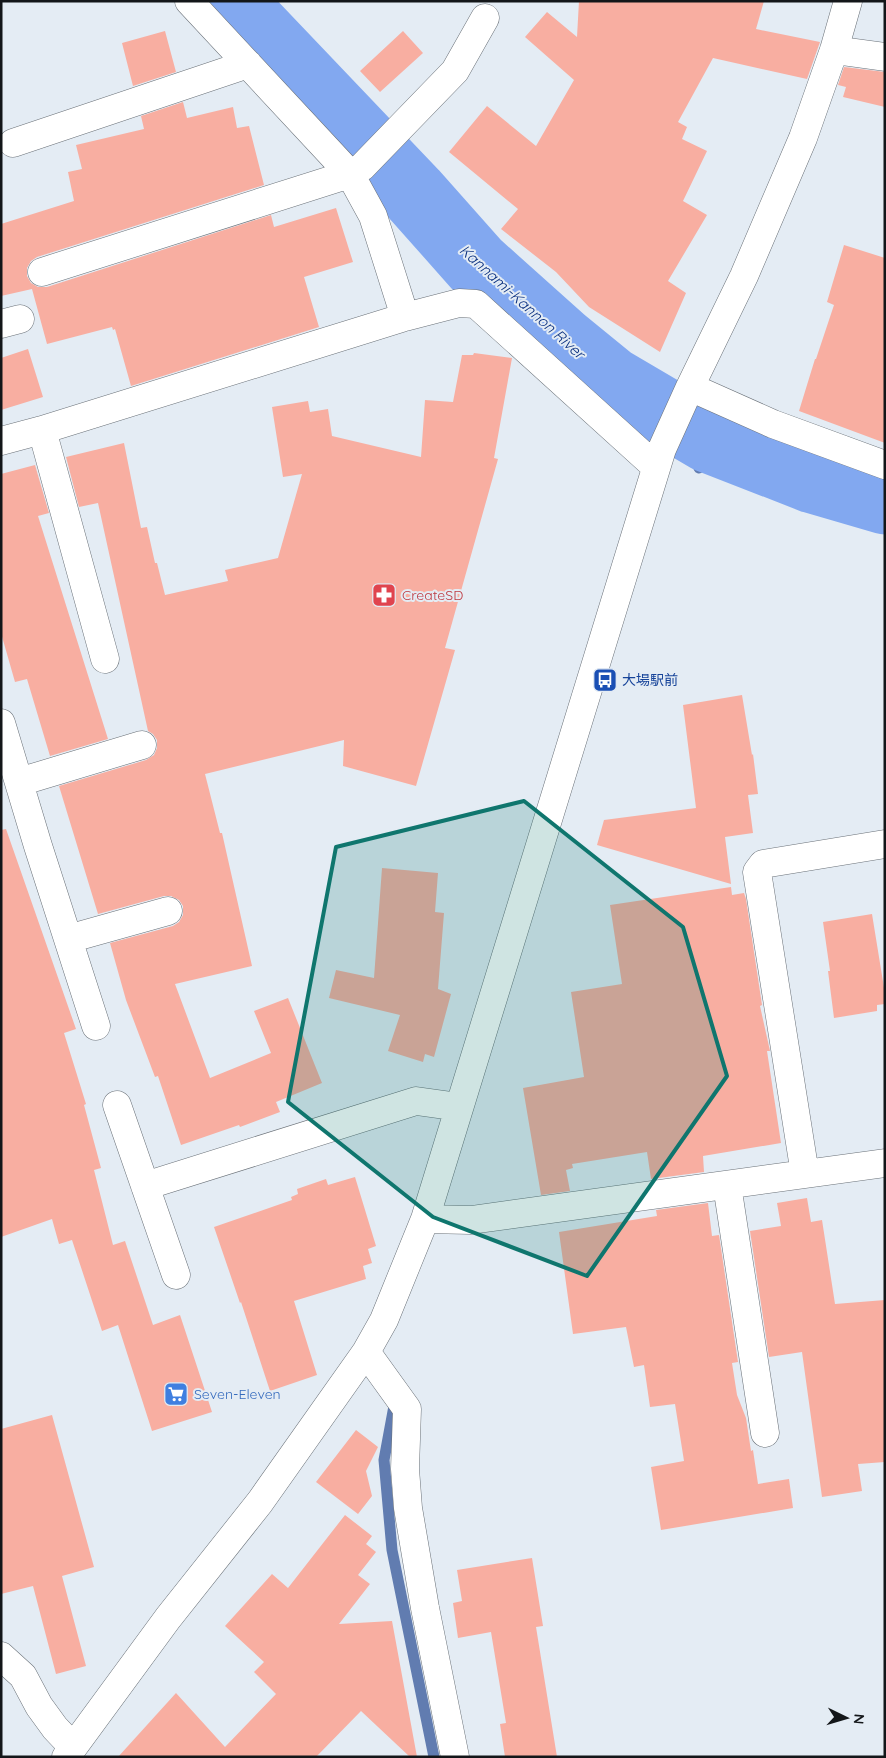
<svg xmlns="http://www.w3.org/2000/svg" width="886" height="1758" font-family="Quicksand,'Noto Sans JP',sans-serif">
	<rect width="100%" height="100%" fill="#e4ecf4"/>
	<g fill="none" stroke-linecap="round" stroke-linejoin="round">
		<path stroke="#617cb0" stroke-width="11" d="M699 468 708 438
			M394 1406 384 1460 392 1550 434 1757"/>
		<path stroke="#82a8f0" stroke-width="69" d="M230 1 413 193 476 264 562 341 611 381 708 438 813 479 885 500"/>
	</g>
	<path fill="#f8aea1" d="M579 1H764L756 29 820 42 807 79 713 58 678 122 687 127 682 139 707 151 683 201 707 215 668 281 686 293 660 352 589 307 556 272 501 229 518 209 449 152 487 106 536 146 574 80 525 37 547 12 577 37Z
		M165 31 176 72 133 86 122 43Z
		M403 31 423 53 380 92 360 71Z
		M844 67 885 72V107L843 97 846 87 838 85Z
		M183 102 187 118 233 107 237 128 249 126 264 185 37 257 31 261 27 268V276L31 283 38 287H47L271 215 274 227 336 208 353 262 304 277 319 327 131 386 115 329 113 330 112 327 47 344 32 289 1 296V224L74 201 68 172 82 169 76 145 144 129 141 116Z
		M844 245 885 258V443L799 411 815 359H816L834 305 827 302Z
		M28 349 43 397 1 410V358Z
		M474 353 512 358 494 458 498 459 445 648 455 650 416 786 343 766 344 740 205 774 220 833H222L252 966 175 984 210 1078 271 1053 254 1011 288 998 322 1083 276 1102 280 1112 240 1127 239 1125 181 1145 158 1076 155 1077 126 1000 110 943 173 926 179 922 183 915V906L179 900 171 896H164L98 914 59 786 146 760 154 755 157 748V740L153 734 148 731 98 503 79 507 66 457 124 443 141 528 147 527 155 563H157L165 595 228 581 225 570 278 558 302 474 283 477 272 407 308 401 310 412 328 409 332 436 421 457 425 400 453 402 462 355H473Z
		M35 465 49 513 38 516 108 739 50 756 27 679 15 682 1 633V474Z
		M742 695 752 755 753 754 758 794 748 795 753 833 725 837 731 884 597 845 604 820 696 808 683 705Z
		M6 829 76 1029 64 1033 86 1104 84 1105 101 1168 94 1170 113 1245 125 1241 153 1325 180 1315 212 1412 152 1431 118 1325 102 1331 72 1240 59 1244 52 1219 1 1237V830Z
		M382 868 438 873 435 912 444 913 438 989 451 994 434 1057 425 1054 423 1062 388 1051 400 1015 329 998 336 970 374 978Z
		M731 887 732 895 744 893 746 899 762 1005 760 1006 770 1051H767L781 1143 703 1156 704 1172 651 1179 647 1152 572 1164 573 1168 566 1170 570 1191 541 1195 523 1088 584 1077 571 992 622 984 610 905Z
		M872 914 885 994V1004L877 1005V1011L834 1018 828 971H830L823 922Z
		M355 1177 376 1246 368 1249 372 1263 363 1266 366 1279 294 1301 317 1375 270 1391 241 1302 240 1303 214 1227 292 1200 291 1197 298 1194 297 1189 326 1179 328 1185Z
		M807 1198 811 1222 822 1220 835 1304 885 1300V1462L858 1464 862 1491 822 1497 802 1352 769 1357 750 1231 781 1226 777 1203Z
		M708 1203 712 1236 719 1235 738 1362 732 1363 737 1395 746 1418 751 1451 753 1450 758 1484 789 1479 793 1508 661 1530 651 1467 684 1461 675 1404 650 1407 644 1365 634 1367 626 1327 573 1334 559 1232 657 1216 656 1210Z
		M52 1415 94 1567 62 1576 86 1666 56 1674 33 1586 1 1594V1429Z
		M356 1430 378 1447 366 1471 372 1496 358 1514 316 1482Z
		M345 1515 372 1536 366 1544 376 1552 358 1575 370 1584 339 1624 392 1621 417 1757H410L361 1711 316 1757H118L176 1693 225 1747 276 1694 254 1672 264 1662 225 1626 272 1574 288 1588Z
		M532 1558 543 1626 536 1627 557 1757H505L500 1724 506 1723 491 1632 458 1638 453 1603 462 1601 457 1570Z"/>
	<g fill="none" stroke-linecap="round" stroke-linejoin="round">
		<g stroke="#6a7178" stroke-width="29">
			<path id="minor" d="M189 1 350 174 373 216 405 317 459 303 476 304 656 467
				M834 50 885 57
				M13 143 248 64
				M42 272 350 174 362 167 455 71 485 18
				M1 324 20 319
				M690 387 773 424 885 465
				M42 430 105 659
				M1 441 42 430 405 317
				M1 723 38 846 96 1026
				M19 782 142 745
				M68 939 168 911
				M117 1105 176 1275
				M805 1174 757 872 763 864 885 844
				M727 1185 765 1433
				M145 1186 416 1101 459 1107
				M425 1219 471 1220 885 1163
				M366 1352 407 1409 405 1469 408 1508 425 1608 455 1757
				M1 1656 23 1676 39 1706 55 1728 73 1747
				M66 1757 168 1618 260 1502 366 1352 384 1320 425 1219 662 449 690 387 744 276 803 138 834 50 848 1"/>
		</g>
		<use href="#minor" stroke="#fff" stroke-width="28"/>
	</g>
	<path fill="#0f766e" fill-opacity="0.2" stroke="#0f766e" stroke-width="4" stroke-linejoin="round" d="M524 801 683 927 727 1076 587 1276 433 1217 288 1102 336 847Z"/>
	<defs>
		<g id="pharmacy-square" transform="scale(1.25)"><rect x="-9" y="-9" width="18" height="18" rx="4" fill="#e0444e" stroke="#e4ecf4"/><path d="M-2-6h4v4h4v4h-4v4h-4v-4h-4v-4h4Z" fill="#fff"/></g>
		<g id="bus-square" transform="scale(1.25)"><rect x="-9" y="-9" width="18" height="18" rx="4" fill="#1a4fb4" stroke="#e4ecf4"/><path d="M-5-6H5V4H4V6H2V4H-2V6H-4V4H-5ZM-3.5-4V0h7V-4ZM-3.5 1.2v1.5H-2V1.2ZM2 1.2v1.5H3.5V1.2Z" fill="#fff"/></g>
		<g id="supermarket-square" transform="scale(1.25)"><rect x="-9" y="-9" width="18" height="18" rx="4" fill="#3f7fe0" stroke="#e4ecf4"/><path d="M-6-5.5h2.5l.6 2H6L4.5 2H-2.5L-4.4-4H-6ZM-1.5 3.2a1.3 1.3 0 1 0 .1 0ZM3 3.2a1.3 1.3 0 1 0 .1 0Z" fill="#fff"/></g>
	</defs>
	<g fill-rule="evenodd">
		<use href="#pharmacy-square" x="384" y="595"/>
		<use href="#bus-square" x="605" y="680"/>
		<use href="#supermarket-square" x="176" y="1394"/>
	</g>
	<g text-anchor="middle" stroke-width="4" stroke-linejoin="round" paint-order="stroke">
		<g font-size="14" fill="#be3a42" stroke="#e4ecf4" text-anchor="start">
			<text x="402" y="600">CreateSD</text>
		</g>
		<g font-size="14" fill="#164399" stroke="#e4ecf4" text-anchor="start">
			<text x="622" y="685">大場駅前</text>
		</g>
		<g font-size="14" fill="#366cbe" stroke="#e4ecf4" text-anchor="start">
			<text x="194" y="1399">Seven-Eleven</text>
		</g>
		<g font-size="15" font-style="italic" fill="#092f7f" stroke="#e4ecf4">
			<text transform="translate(522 302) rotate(42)" y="5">Kannami-Kannon River</text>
		</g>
	</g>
	<rect width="886" height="1758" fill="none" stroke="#131619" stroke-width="5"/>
	<g transform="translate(846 1718) rotate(95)" stroke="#e4ecf4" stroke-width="4" paint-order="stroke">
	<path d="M0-4L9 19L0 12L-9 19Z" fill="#131619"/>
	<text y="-8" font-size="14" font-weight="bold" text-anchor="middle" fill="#131619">N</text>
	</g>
</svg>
